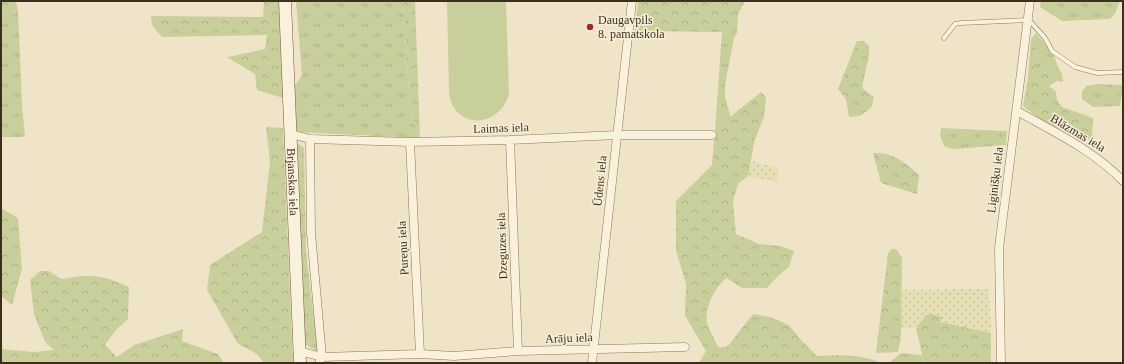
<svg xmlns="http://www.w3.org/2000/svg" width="1124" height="364" font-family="Georgia,serif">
	<defs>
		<pattern id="farmland-dots" width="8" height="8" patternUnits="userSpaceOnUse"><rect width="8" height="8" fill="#e6deb5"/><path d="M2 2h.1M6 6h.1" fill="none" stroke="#c6bf9b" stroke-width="1.8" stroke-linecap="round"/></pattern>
		<pattern id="grass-tufts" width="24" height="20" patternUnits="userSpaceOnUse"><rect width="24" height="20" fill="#c9cf9b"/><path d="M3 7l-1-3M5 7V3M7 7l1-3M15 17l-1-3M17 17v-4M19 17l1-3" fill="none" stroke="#aeb285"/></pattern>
		<pattern id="forest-crowns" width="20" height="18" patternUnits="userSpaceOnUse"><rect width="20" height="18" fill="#c9cf9b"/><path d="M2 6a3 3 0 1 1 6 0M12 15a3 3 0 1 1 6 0" fill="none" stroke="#aeb285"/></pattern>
	</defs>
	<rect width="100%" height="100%" fill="#f0e4c8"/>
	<path fill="url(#farmland-dots)" d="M752 161 778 168 777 182 748 176Z
		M989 289 991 333 940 322 926 315 916 328H901L902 290Z"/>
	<path fill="url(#grass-tufts)" d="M296 1H401L404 14 410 109 420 138 295 132 294 87 302 75Z
		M1041 1H1120L1115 14 1110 19 1062 21 1040 7Z
		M18 10 22 104 25 137H1V12Z
		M722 32 734 38 725 85V98L731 118 715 129Z
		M1036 47 1053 53 1058 67 1032 76Z
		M1097 84 1123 85 1120 106 1093 107 1082 99V91L1087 86Z
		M941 128 1007 131 1006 145 954 149 945 147 940 136Z
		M299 144 304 148 306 252 318 352 303 343 296 146Z
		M901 353 922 355 924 363H889Z"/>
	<path fill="url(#forest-crowns)" d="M1 1H16L18 10 1 12Z
		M264 1H279L283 98 257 90 255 74 225 56 228 57 265 49 267 35 162 37 152 25 151 16 263 17Z
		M401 1H415L420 138 410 109 404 14Z
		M638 1H745L738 14 737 33 734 38 722 32 635 31Z
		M1036 33 1053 53 1044 54 1036 48 1032 76 1058 67 1062 74 1063 82 1057 81 1049 86 1056 92 1057 100 1062 107 1093 118 1092 141 1046 124 1023 106 1028 78 1031 39Z
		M857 41H864L869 46V55L862 88 874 97 871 108 860 116 849 117 846 99 838 89Z
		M761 92 766 97 764 117 755 139 748 176 738 184 733 201 736 234 759 244 780 246 794 251 789 267 778 276 767 288H742L727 278C716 286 704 307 707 322 709 330 715 340 719 348L728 346 753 314 770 317 789 325 801 340 817 356C840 355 860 354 881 363H699L706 351 685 316 686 284 676 251V201L712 165 715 129Z
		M266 127 283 128 293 363H264L257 354 238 344 207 290 210 265 262 232 270 161Z
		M873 153C895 153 903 161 919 175L917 194 881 183Z
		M1 208 18 218 22 269 12 305 1 296Z
		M891 249H896L902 258 901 338 898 352 876 353 888 253Z
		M40 271H49L61 279C91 274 101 274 129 287L128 319 116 330 105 345 117 357 134 345 183 329 182 341 218 354 224 363H1V349L34 352 54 350 45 342 34 314 30 280Z
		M932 314 941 317 940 322 991 333V363H924L916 328 926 315Z"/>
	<path fill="#c9cf9b" d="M447 1H506L509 94C499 130 452 129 449 92Z"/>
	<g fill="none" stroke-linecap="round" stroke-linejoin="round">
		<g stroke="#8d765c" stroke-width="5">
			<path id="lane" d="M944 38 955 24 961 23 1029 20 1045 38 1052 51 1075 67 1097 73 1123 72"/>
		</g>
		<g stroke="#8d765c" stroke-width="9">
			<path id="street" d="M1017 111C1054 132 1093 150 1123 181
				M291 134 310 139 410 142 510 140 617 135H712
				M310 139 311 233 322 357 319 363
				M510 140 518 351
				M410 142 420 354
				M299 351 322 357 420 354 454 356 518 351 685 347
				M592 363 632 1
				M1001 363 999 248 1030 1"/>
		</g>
		<g stroke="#6f573f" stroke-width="13">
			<g id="secondary">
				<path id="s1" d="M285 1 300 363"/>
			</g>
		</g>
		<use href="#lane" stroke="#faf1dc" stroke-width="4"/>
		<use href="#street" stroke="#faf1dc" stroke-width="8"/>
		<use href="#secondary" stroke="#faf1dc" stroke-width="12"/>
	</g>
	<circle fill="#9e2a2b" stroke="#f7eed8" stroke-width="1.5" cx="590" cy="27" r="4"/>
	<g text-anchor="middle" stroke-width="3" stroke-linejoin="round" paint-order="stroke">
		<g font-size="12" fill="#3d2e20" stroke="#f7eed8" text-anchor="start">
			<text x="598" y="24">Daugavpils<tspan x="598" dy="14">8. pamatskola</tspan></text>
		</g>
		<g font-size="12" fill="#3d2e20" stroke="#f7eed8">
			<text transform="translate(501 128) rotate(-2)" y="4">Laimas iela</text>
			<text transform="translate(1078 133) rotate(31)" y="4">Blāzmas iela</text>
			<text transform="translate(995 180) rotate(-83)" y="4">Liginišķu iela</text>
			<text transform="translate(600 181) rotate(-84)" y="4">Ūdens iela</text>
			<text dy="4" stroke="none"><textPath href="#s1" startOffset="181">Brjanskas iela</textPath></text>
			<text transform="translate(502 246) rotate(-92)" y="4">Dzeguzes iela</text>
			<text transform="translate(403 248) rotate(-93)" y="4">Pureņu iela</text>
			<text transform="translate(569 338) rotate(-2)" y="4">Arāju iela</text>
		</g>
	</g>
	<rect width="1124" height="364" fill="none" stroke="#3d2e20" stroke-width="4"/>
</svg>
